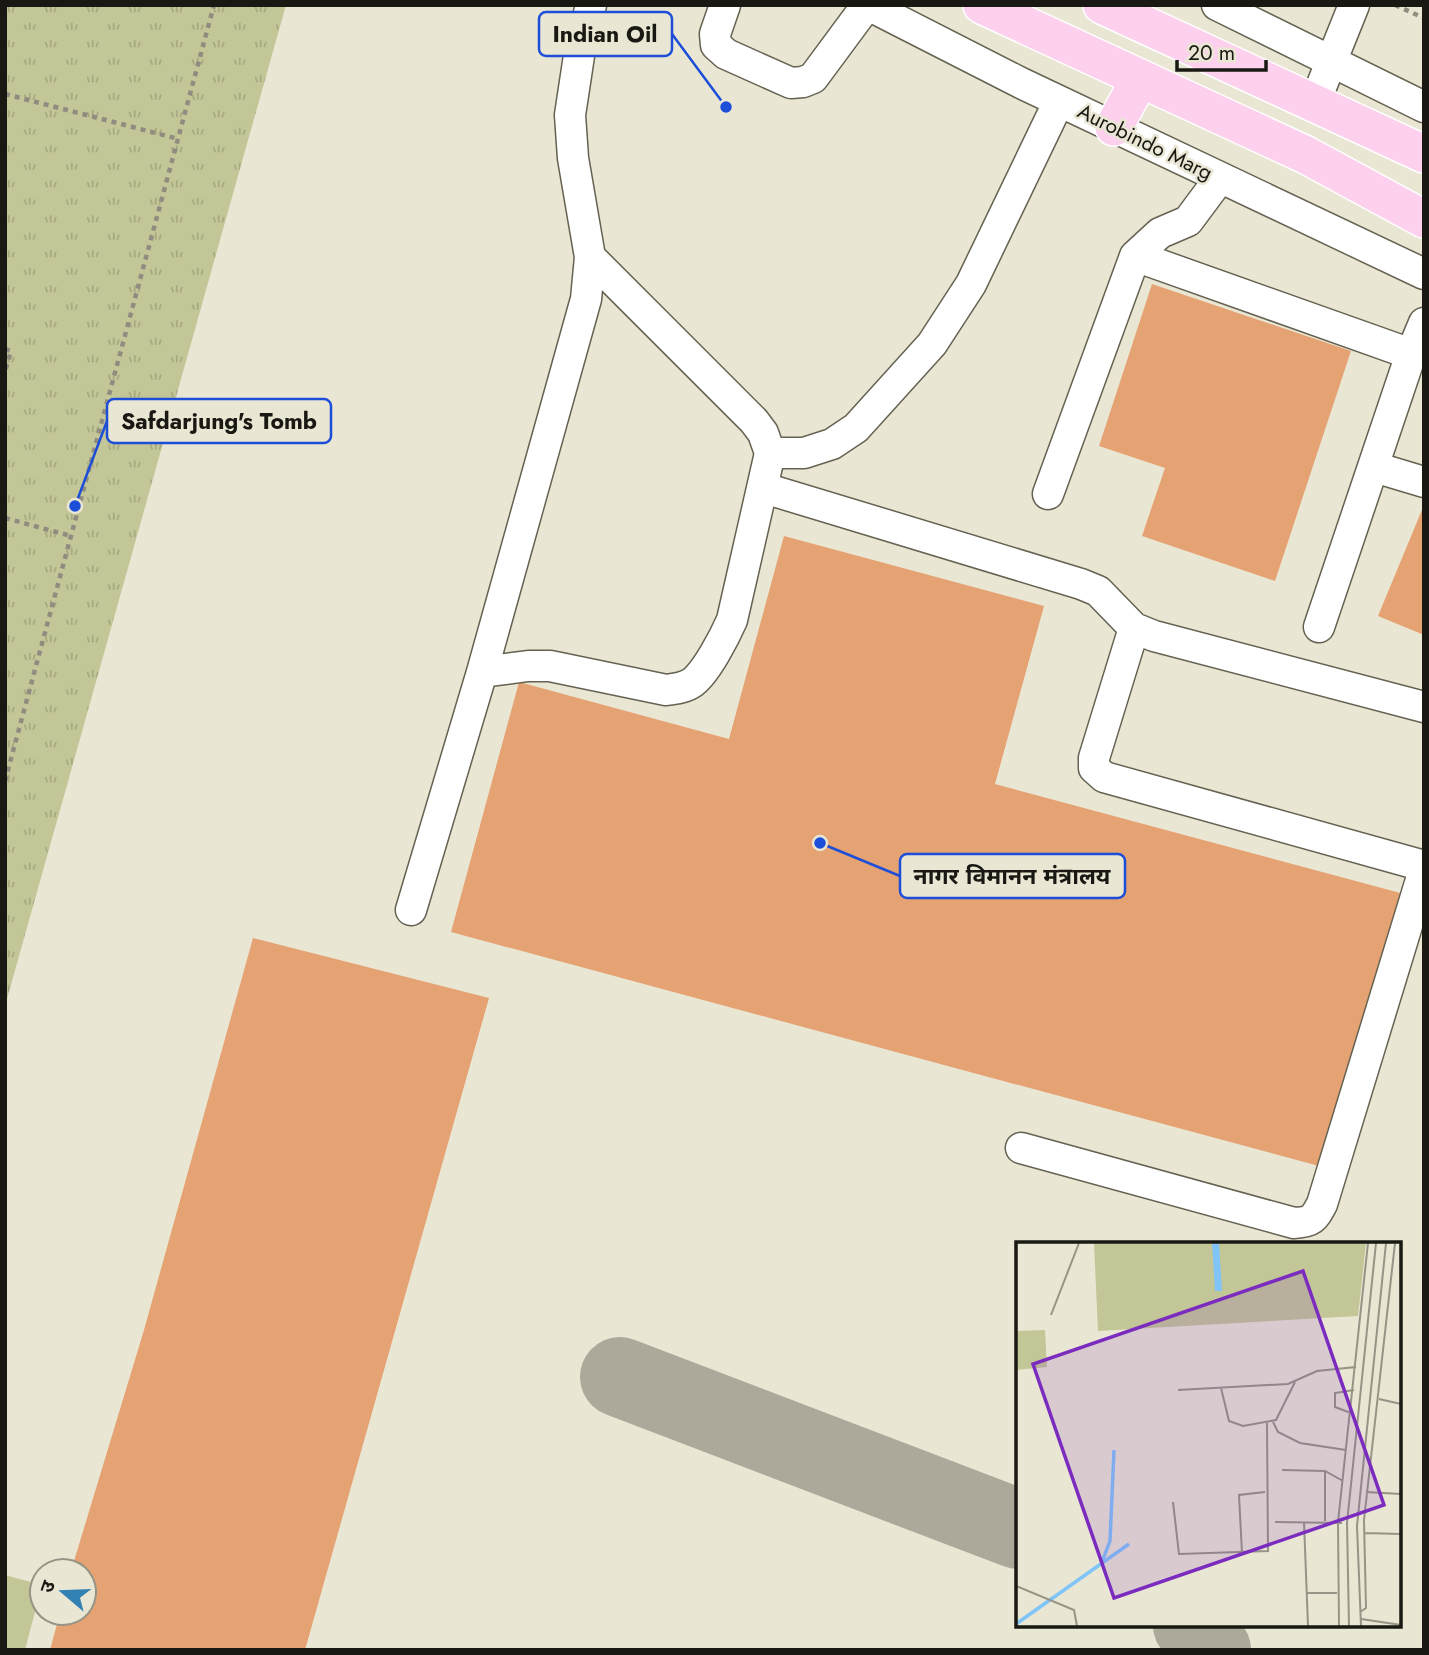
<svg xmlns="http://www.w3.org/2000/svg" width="1429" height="1655" font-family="Jost,'Noto Sans Devanagari',sans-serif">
	<defs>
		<pattern id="grass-tufts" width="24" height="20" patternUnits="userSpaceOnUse" patternTransform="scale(1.75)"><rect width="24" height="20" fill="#c3c697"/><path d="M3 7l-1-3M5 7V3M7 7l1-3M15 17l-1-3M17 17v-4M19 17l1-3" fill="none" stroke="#a7a981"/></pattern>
	</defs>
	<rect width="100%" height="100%" fill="#eae6d4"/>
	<path fill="url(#grass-tufts)" d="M5 5H286L5 1006Z"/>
	<path fill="#c3c697" d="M5 1575 42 1585 25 1650H5Z"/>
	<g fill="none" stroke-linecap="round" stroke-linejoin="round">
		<path stroke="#aca89a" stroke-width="80" d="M620 1377 1018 1529
			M1193 1625 1211 1650"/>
	</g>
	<path fill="#e5a273" d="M1152 284 1351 351 1275 581 1142 536 1165 468 1099 446Z
		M1424 505V635L1378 616Z
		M784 536 1044 606 995 784 1404 894 1330 1169 451 932 519 682 729 739Z
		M253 938 489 998 305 1650H50L60 1613H84V1571H71L144 1330Z"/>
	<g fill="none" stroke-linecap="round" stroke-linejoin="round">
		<g stroke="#656252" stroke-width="33">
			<path id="minor" d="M725 5 715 34 716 45 726 54 791 83 803 82 813 78 867 5
				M868 5 1021 83 1424 274
				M1217 5 1424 107
				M1315 102 1354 5
				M1135 256 1411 354
				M770 453H804L832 444 856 428 932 344 971 284 1059 101
				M1374 467 1424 482
				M764 488 1081 584 1098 591 1134 628 1154 636 1424 707
				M1048 494 1135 256 1160 233 1188 221 1220 178
				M1319 627 1411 354 1424 323
				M1134 628 1094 758V768L1104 777 1424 866
				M482 672 528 666H550L666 690C675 689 685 688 693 682 707 671 725 636 732 620L770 453 763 433 754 421 590 257
				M411 910 482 672 586 299 590 257 573 158 570 115 580 49 591 5
				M1021 1148 1294 1223C1312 1222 1314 1219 1322 1204L1424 870"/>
		</g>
		<g stroke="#fff" stroke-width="40">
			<path id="major" d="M982 5 1306 155 1424 219
				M1102 5 1424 154
				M1114 127 1140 78"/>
		</g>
		<path stroke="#908d80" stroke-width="4.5" stroke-dasharray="5 5" stroke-linecap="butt" d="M1395 5 1424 18
			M5 94 179 139
			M5 349 11 351 5 372
			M5 518 71 536
			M5 781 214 5"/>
		<use href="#minor" stroke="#fff" stroke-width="30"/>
		<use href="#major" stroke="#fdd0ed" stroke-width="37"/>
	</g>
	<g text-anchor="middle" stroke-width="5" stroke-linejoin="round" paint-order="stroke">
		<g font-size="21" fill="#191812" stroke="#eae6d4">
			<text transform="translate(1145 142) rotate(26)" y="7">Aurobindo Marg</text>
		</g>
	</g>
	<g transform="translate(1016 1242)">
		<rect width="385" height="385" fill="#eae6d4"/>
		<path d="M78 1H350L342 74 82 89Z" fill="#c3c697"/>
		<path d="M29 88 31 125 0 128V89Z" fill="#c3c697"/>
		<path d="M196 1H203L206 49H199Z" fill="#80c4f8"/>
		<path fill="none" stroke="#80c4f8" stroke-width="3.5" d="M86 320 94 299 98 208M0 382 113 302"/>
		<path fill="none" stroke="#969486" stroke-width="2" d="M35 73 63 1M205 146 213 179 227 184 260 178 279 140M162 148 272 142 301 129 340 125M363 157 385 162M335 171 319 165V151L338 148M257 180 262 190 284 201 330 208M266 228 309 229 327 239M350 250 385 252M157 260 163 312 252 309 251 181M309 279V229M259 280 326 281M288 280 292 384M348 291 385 292M226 311 223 253 249 250M0 344 58 368 61 384M291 351H321M344 370 350 366 348 278 379 1M345 377 385 383M323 384 322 280 352 1M333 384 331 281 360 1M345 384 341 284 370 1"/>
		<path fill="#7b2cbf" fill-opacity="0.15" stroke="#7b2cbf" stroke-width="3.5" d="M287 29 368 263 98 356 17 122Z"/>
		<rect width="385" height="385" fill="none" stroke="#191812" stroke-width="3.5"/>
	</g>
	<path fill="none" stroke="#1d4ed8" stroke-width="2.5" d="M726 107L672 34M75 506L107 421M820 843L900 876"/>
	<g fill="#1d4ed8" stroke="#eae6d4" stroke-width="2.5">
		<circle cx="726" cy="107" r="7"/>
		<circle cx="75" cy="506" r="7"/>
		<circle cx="820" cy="843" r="7"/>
	</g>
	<g fill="#eae6d4" stroke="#1d4ed8" stroke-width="2.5">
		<rect x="539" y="12" width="133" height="44" rx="7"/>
		<rect x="107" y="399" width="224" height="44" rx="7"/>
		<rect x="900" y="854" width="225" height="44" rx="7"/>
	</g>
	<g font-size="23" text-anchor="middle" font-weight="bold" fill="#191812">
		<text x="605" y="42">Indian Oil</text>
		<text x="219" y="429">Safdarjung's Tomb</text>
		<text x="1012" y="884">नागर विमानन मंत्रालय</text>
	</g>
	<rect width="1429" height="1655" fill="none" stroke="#191812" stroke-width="14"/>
	<g transform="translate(63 1592) rotate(289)"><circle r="33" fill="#eae6d4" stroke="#969486" stroke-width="2"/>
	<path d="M0-5L12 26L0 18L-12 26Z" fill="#3182b3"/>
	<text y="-10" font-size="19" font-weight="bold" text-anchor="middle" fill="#191812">उ</text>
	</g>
	<path d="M1177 60v10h89v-10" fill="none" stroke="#191812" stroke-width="3.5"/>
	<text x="1188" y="60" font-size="21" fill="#191812" stroke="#eae6d4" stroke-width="5" paint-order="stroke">20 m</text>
</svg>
